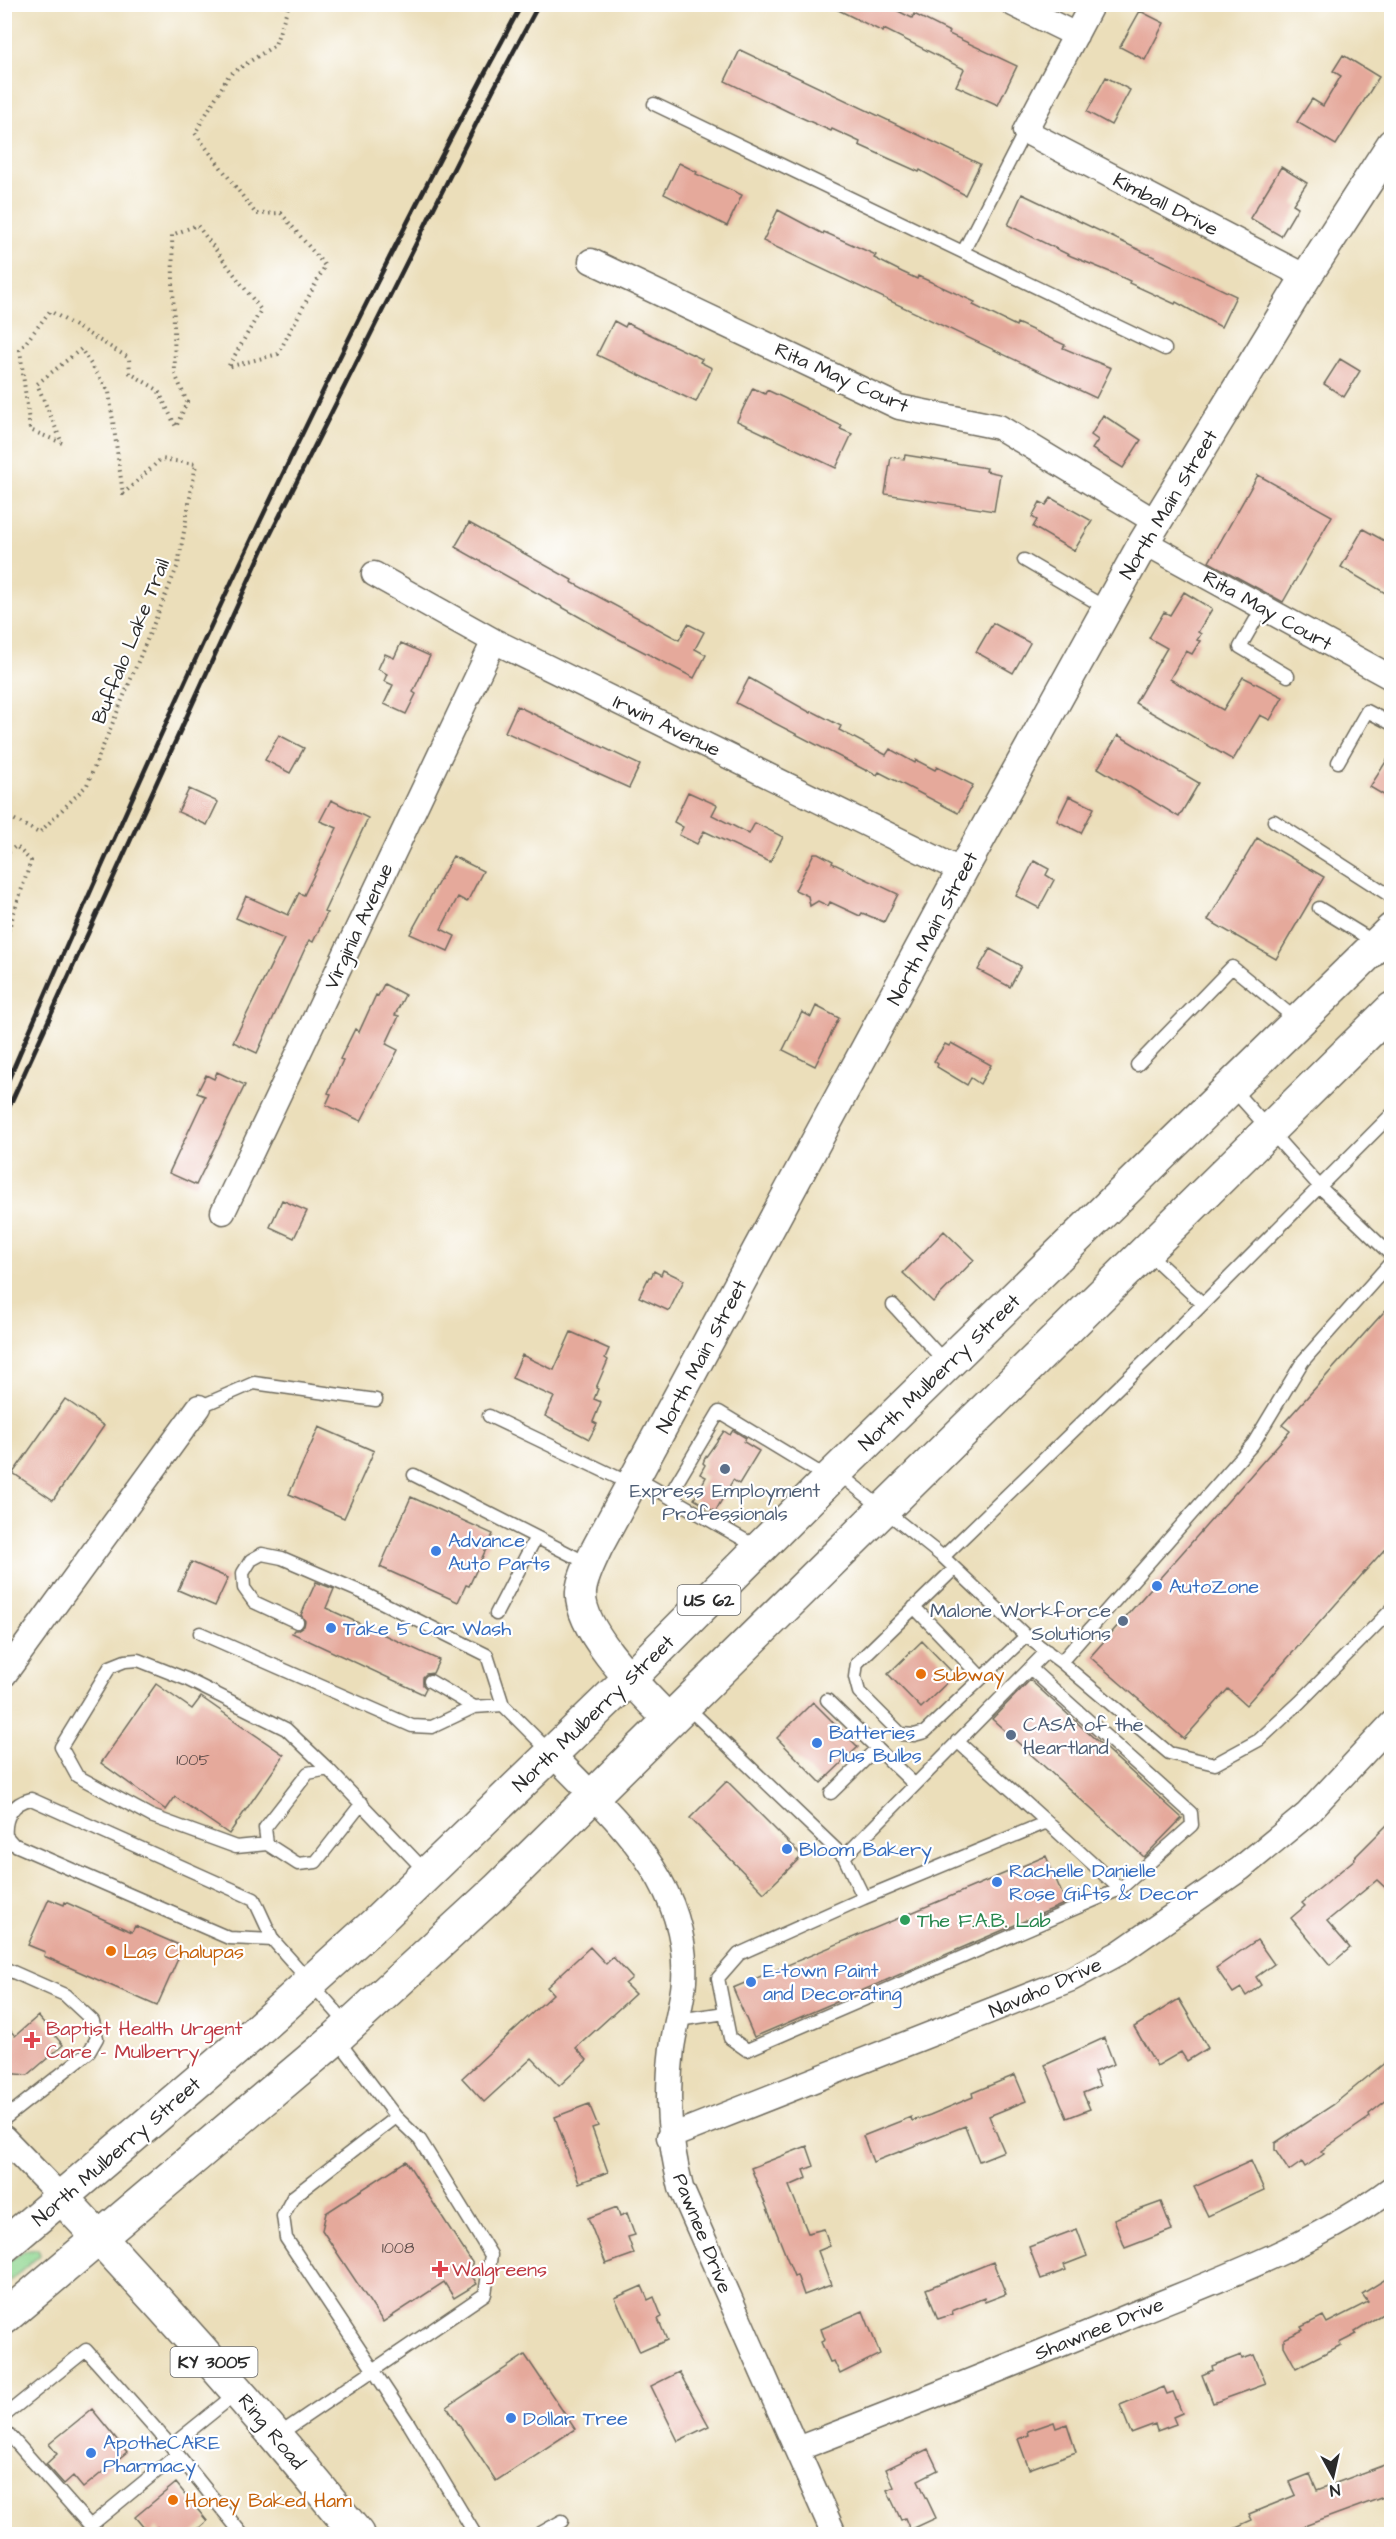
<svg xmlns="http://www.w3.org/2000/svg" width="1396" height="2539" font-family="'Architects Daughter',sans-serif">
	<rect width="100%" height="100%" fill="#fff"/>
	<filter id="ink" filterUnits="userSpaceOnUse"><feTurbulence type="fractalNoise" baseFrequency=".0167" numOctaves="2"/><feDisplacementMap in="SourceGraphic" scale="12" xChannelSelector="R" yChannelSelector="G"/><feConvolveMatrix kernelMatrix="1 2 1 2 8 2 1 2 1" color-interpolation-filters="sRGB"/></filter>
	<filter id="wash" filterUnits="userSpaceOnUse"><feTurbulence type="fractalNoise" baseFrequency=".008" numOctaves="4" result="noise"/><feDisplacementMap in="SourceGraphic" scale="24" xChannelSelector="R" yChannelSelector="G"/><feGaussianBlur stdDeviation="1.35" result="paint"/><feColorMatrix in="noise" values="0 0 0 0 0 0 0 0 0 0 0 0 0 0 0 0 0 1.4 0 .05"/><feComposite in="paint" operator="in"/></filter>
	<g filter="url(#wash)">
		<rect width="100%" height="100%" fill="#ebdeba"/>
		<path fill="#8fd690" stroke="#5d805e" stroke-width="1.5" d="M38 2249 40 2255 5 2285 4 2265 24 2251Z"/>
		<g id="blocks">
			<path fill="#e5a99b" d="M826 4H884L912 18 914 14 950 32 949 34 1017 66 998 105 956 86 964 69 884 29 883 32Z
				M1140 11 1164 23 1145 60 1120 47Z
				M740 50 980 164 965 195 920 170 919 172 859 145 860 142 832 129 831 131 789 112 725 81Z
				M1343 55 1379 77 1336 145 1297 122 1312 99 1323 106 1341 76 1333 71Z
				M1106 77 1130 90 1111 125 1087 112Z
				M679 163 697 172 696 174 742 195 727 226 664 194Z
				M1281 167 1307 183 1293 204 1298 207 1281 236 1250 218Z
				M1022 194 1236 296 1221 327 1176 302 1175 304 1129 283 1130 281 1115 274 1071 256 1008 225Z
				M778 210 823 234 824 232 876 255 874 258 902 272 917 279 918 276 975 302 973 305 1016 326 1017 323 1065 345 1063 348 1111 368 1096 398 763 241Z
				M614 321 625 327 627 323 645 332 702 359 700 362 712 368 696 402 597 355Z
				M1340 359 1360 371 1344 397 1324 384Z
				M753 388 765 394 767 390 784 398 842 426 840 429 852 434 836 468 737 421Z
				M1103 415 1141 440 1123 468 1092 449 1098 440 1091 435Z
				M905 455 987 468 986 471 1000 474 994 511 885 494 891 457 904 459Z
				M1258 475 1332 516 1283 602 1209 562Z
				M1051 498 1092 521 1074 551 1033 527 1037 520 1032 517 1040 502 1046 505Z
				M469 523 572 580 571 582 679 640 688 624 704 632 695 649 706 655 694 678 617 638 455 547Z
				M1363 529 1392 545V597L1341 567Z
				M1184 592 1212 609 1198 632 1201 634 1197 640 1200 641 1192 654 1186 651 1170 679 1223 710 1243 677 1283 697 1270 720 1260 715 1233 760 1135 703 1167 648 1149 638 1164 612 1170 615Z
				M993 623 1030 643 1013 673 976 652Z
				M401 643 430 656 413 692 416 694 406 714 384 704 393 685 384 681 387 674 378 669 385 654 394 658Z
				M749 678 811 713 812 711 841 726 839 730 886 755 890 749 915 763 916 760 935 770 937 767 973 785 958 813 879 772 877 775 868 770 867 771 736 703Z
				M517 706 640 765 629 788 505 732Z
				M279 735 304 748 290 773 265 760Z
				M1118 735 1199 783 1179 817 1098 768Z
				M1392 752V800L1370 787Z
				M189 789 218 802 207 825 178 812Z
				M688 792 717 805 712 815 749 834 755 823 783 837 770 862 704 831 697 844 679 835 683 827 674 822Z
				M1069 796 1094 808 1081 833 1057 821Z
				M331 800 368 818 324 912 327 913 313 942 309 940 257 1053 233 1042 284 939 236 918 246 896 288 915 299 893 304 895 337 828 320 821Z
				M1257 838 1324 877 1276 959 1208 920Z
				M814 853H818L833 861 832 863 898 894 884 922 862 913 860 916 830 902 828 906 818 901 810 906 808 896 795 890Z
				M453 856 483 871 467 902 458 897 441 929 455 936 448 951 410 934Z
				M1034 861 1049 869 1046 875 1054 880 1039 908 1016 896Z
				M990 949 1021 966 1010 987 978 970Z
				M384 984 405 995 395 1015 399 1016 386 1044 398 1050 361 1121 326 1105 331 1094 328 1093 343 1060 340 1059 355 1029 359 1032 376 995 378 996Z
				M816 1006 839 1018 815 1066 783 1050 802 1012 811 1017Z
				M951 1043 991 1065 980 1084 971 1078 967 1085 937 1067 938 1064 934 1061 945 1044 949 1046Z
				M217 1072 245 1085 196 1185 169 1173 205 1096 197 1093 206 1075 214 1079Z
				M282 1200 307 1211 294 1238 270 1227Z
				M944 1231 974 1260 933 1302 903 1273Z
				M663 1270 684 1280 669 1311 639 1297 649 1277H651L654 1271 661 1275Z
				M1392 1303V1541L1246 1705 1228 1689 1184 1739 1090 1657 1290 1431 1282 1425Z
				M571 1332 609 1349 605 1358 608 1360 596 1388 598 1389 594 1399 601 1402 593 1422 597 1424 589 1439 545 1416 554 1397 512 1378 522 1355 554 1370Z
				M65 1399 104 1426 53 1500 13 1473Z
				M319 1427 374 1451 344 1518 289 1494Z
				M733 1430 746 1438 744 1442 759 1451 739 1484 733 1480 715 1512 694 1499 706 1477 700 1474 705 1465 703 1463 705 1458 724 1431 730 1435Z
				M411 1497 493 1534 469 1586 466 1585 458 1602 380 1567Z
				M191 1562 228 1578 215 1606 178 1590Z
				M316 1582 334 1589 326 1608 439 1660 433 1673 426 1674 423 1677V1685L426 1688 423 1694 292 1633 294 1630H298L304 1626 305 1621 301 1615Z
				M922 1641 955 1675 921 1708 888 1674Z
				M1030 1680 1182 1818 1144 1857 992 1719Z
				M156 1684 192 1709 201 1697 284 1755 229 1834 175 1797 166 1810 101 1763Z
				M813 1702 858 1747 821 1783 777 1738Z
				M727 1781 802 1856 764 1893 690 1818Z
				M1392 1820V1894L1377 1880 1327 1921 1350 1948 1330 1965 1291 1918 1305 1906 1302 1903 1355 1859 1354 1858Z
				M1046 1856 1066 1903 754 2037 733 1988Z
				M49 1899 64 1905 65 1902 132 1932 135 1926 179 1945 177 1951 181 1952 157 2006 44 1956 45 1952 28 1945Z
				M1257 1940 1274 1964 1256 1977 1261 1985 1246 1996 1241 1988 1233 1993 1216 1968Z
				M590 1947 606 1964 613 1957 632 1978 625 1984 635 1994 576 2048 587 2060 559 2086 532 2058 484 2102 462 2078 553 1994 547 1987Z
				M1179 1999 1208 2048 1187 2061 1181 2052 1157 2066 1134 2027Z
				M38 2016 63 2045 28 2075 4 2073V2023L15 2036Z
				M1104 2038 1114 2064 1094 2072 1100 2086 1083 2093 1090 2109 1067 2118 1045 2065Z
				M1392 2057V2096L1369 2114 1370 2117 1321 2151 1324 2154 1305 2167 1302 2162 1289 2171 1275 2150V2143L1333 2105Z
				M1015 2075 1026 2101 989 2116 1004 2151 979 2161 965 2126 873 2162 863 2136 911 2117 912 2121 930 2115 973 2097 972 2093Z
				M589 2104 598 2126 592 2128 608 2172 579 2183 555 2117Z
				M807 2146 814 2166 804 2170 807 2178 789 2186 808 2233 824 2229 830 2246 818 2251 831 2285 804 2295 797 2275 794 2276 751 2168Z
				M406 2161 473 2264 467 2268 477 2284 454 2298 444 2282 383 2322 322 2230 326 2213Z
				M1251 2161 1264 2190 1208 2216 1194 2187Z
				M1161 2202 1172 2230 1125 2248 1114 2219Z
				M617 2207 620 2216 627 2213 635 2235 628 2237 634 2254 606 2264 588 2218Z
				M1077 2229 1087 2256 1064 2265 1066 2270 1041 2279 1029 2247Z
				M993 2262 1006 2294 985 2302 984 2298 952 2311 953 2314 938 2319 926 2289Z
				M1392 2275V2308L1355 2331 1357 2334 1339 2343 1341 2345 1296 2368 1284 2346V2339L1303 2330 1301 2327 1323 2316 1327 2323 1368 2302 1362 2294Z
				M642 2286 648 2300 654 2297 662 2317 658 2319 667 2340 640 2352 615 2298Z
				M863 2311 880 2354 840 2374 834 2361 830 2362 821 2342 825 2340 821 2329Z
				M525 2355 575 2429 496 2481 447 2407Z
				M1241 2355 1242 2359 1254 2355 1266 2384 1213 2403 1202 2375 1213 2370 1212 2366Z
				M679 2372 709 2426 678 2441 651 2386Z
				M1164 2387 1167 2394 1173 2392 1182 2413 1173 2417 1176 2424 1157 2431 1155 2424 1131 2433 1120 2405Z
				M92 2409 127 2452 83 2488 73 2476 64 2484 46 2464 57 2454 49 2444Z
				M1054 2422 1056 2428 1067 2424 1076 2452 1029 2469 1018 2439 1029 2435 1028 2431Z
				M928 2449 938 2470 918 2480 936 2518 910 2530 905 2518 901 2520 887 2490 894 2487 886 2469Z
				M1392 2462V2494L1280 2535H1218L1252 2520 1249 2514 1296 2495 1290 2482 1310 2474 1317 2490Z
				M176 2483 207 2521 191 2535H163L157 2527 149 2534 135 2517Z"/>
		</g>
	</g>
	<g filter="url(#ink)">
		<use href="#blocks" fill-opacity="0" stroke="#6e6a5d" stroke-width="1.5"/>
		<g fill="none" stroke-linecap="round" stroke-linejoin="round">
			<g stroke="#6e6a5d" stroke-width="15">
				<path id="service" d="M654 104 1165 349
					M963 252 1025 131
					M1024 560 1106 608
					M1263 607 1240 647 1288 676
					M1338 762 1367 711 1392 724
					M1274 821 1392 897
					M1319 908 1376 943
					M1137 1065 1232 967 1298 1021
					M1231 1087 1321 1188 1392 1256
					M1147 1252 1203 1304
					M893 1305 946 1363
					M199 1407 254 1383 376 1400
					M489 1416 631 1484
					M838 1473 943 1557 1026 1636 1061 1662 1169 1753 1215 1764 1259 1740 1300 1702 1392 1609
					M414 1475 589 1564
					M636 1478 757 1547
					M669 1496 719 1412 828 1478
					M943 1557 1163 1344 1392 1114
					M954 1569 857 1663 855 1677 859 1692 901 1734 914 1735 925 1732 1026 1636
					M914 1607 982 1678
					M496 1614 536 1537
					M297 1622 254 1602 244 1588 243 1573 251 1560 262 1554 282 1558 361 1592 487 1655 503 1705 551 1753
					M200 1633 412 1726 432 1727 474 1707 503 1705
					M1061 1662 1253 1444 1303 1361 1392 1261
					M430 1681 474 1707
					M827 1700 915 1785
					M685 1705 844 1857 1047 1651
					M957 1741 1047 1822
					M831 1793 877 1748
					M362 1803 316 1862 298 1864 267 1844 265 1828 308 1773 328 1769 427 1873
					M267 1844 236 1847 151 1816 77 1776 61 1747 110 1667 125 1661 138 1660 186 1679 286 1729 328 1769
					M844 1857 864 1898 739 1954 718 1978 730 2038 747 2050 1120 1889 1192 1825 1191 1813 1030 1668
					M864 1898 1047 1822 1120 1889
					M273 1940 229 1938 13 1844 6 1836C4 1817 13 1803 31 1799L254 1899 273 1940 348 2025
					M4 1968 65 1995 93 2021 97 2038 89 2052 4 2119
					M678 2020 725 2013
					M396 2117 293 2197 283 2216 286 2238 409 2424 475 2534
					M4 2416 86 2350 171 2446 242 2534
					M4 2429 90 2526 178 2454
					M278 2435 485 2294 491 2255 420 2140 396 2117 337 2039
					M171 2446 238 2392
					M539 2534 562 2521"/>
			</g>
			<g stroke="#6e6a5d" stroke-width="27">
				<path id="minor" d="M1013 4 1076 35
					M1092 4 1025 131 1306 277
					M591 261 899 407 999 427 1156 522
					M1144 542 1392 678
					M374 574 494 641 962 871
					M223 1212 494 641
					M4 1675 199 1407
					M552 1754C615 1819 690 1882 684 1981 682 2004 675 2026 672 2048 666 2098 669 2140 681 2188L834 2534
					M669 2137 1071 1979 1119 1953 1240 1869 1307 1814 1392 1723
					M4 2138 62 2198
					M797 2449C912 2405 1026 2359 1139 2312 1225 2277 1317 2244 1392 2188"/>
			</g>
			<g stroke="#6e6a5d" stroke-width="33">
				<path id="tertiary" d="M669 1720C643 1693 578 1631 581 1592 582 1578 591 1561 597 1548L962 871 1144 542 1306 277 1392 144"/>
			</g>
			<g stroke="#6e6a5d" stroke-width="36">
				<path id="primary" d="M62 2198C165 2307 263 2418 357 2534
					M4 2246 253 2034 377 1922 630 1678 829 1479 1392 930
					M4 2318 336 2038 497 1890 1392 1009"/>
			</g>
			<path stroke="#6e6a5d" stroke-width="4" stroke-dasharray="1.5 4.5" stroke-linecap="butt" d="M4 814 39 833 87 785 178 565 196 464 161 459 123 494 109 392 81 349 37 384 62 443 30 430 20 350 50 311 129 358 130 373 158 390 176 427 187 402 175 374 172 235 197 225 261 310 228 367 278 354 325 266 281 213 256 214 195 133 229 75 275 45 289 4
				M4 856 16 846 31 861 4 943"/>
			<use href="#service" stroke="#fff" stroke-width="12"/>
			<use href="#minor" stroke="#fff" stroke-width="24"/>
			<use href="#tertiary" stroke="#fff" stroke-width="30"/>
			<use href="#primary" stroke="#fff" stroke-width="33"/>
			<path stroke="#2b2b2b" stroke-width="4.5" d="M4 1090C162 722 331 357 522 4
				M4 1118 263 549 493 90 539 4"/>
		</g>
	</g>
	<g fill="#5c6f8a" stroke="#fff" stroke-width="2">
		<circle cx="725" cy="1469" r="6"/>
		<circle cx="1123" cy="1621" r="6"/>
		<circle cx="1011" cy="1735" r="6"/>
	</g>
	<g fill="#3f7fe0" stroke="#fff" stroke-width="2">
		<circle cx="436" cy="1551" r="6"/>
		<circle cx="1157" cy="1586" r="6"/>
		<circle cx="331" cy="1628" r="6"/>
		<circle cx="817" cy="1743" r="6"/>
		<circle cx="787" cy="1849" r="6"/>
		<circle cx="997" cy="1882" r="6"/>
		<circle cx="751" cy="1982" r="6"/>
		<circle cx="511" cy="2418" r="6"/>
		<circle cx="91" cy="2453" r="6"/>
	</g>
	<g fill="#e8710a" stroke="#fff" stroke-width="2">
		<circle cx="921" cy="1674" r="6"/>
		<circle cx="111" cy="1951" r="6"/>
		<circle cx="173" cy="2500" r="6"/>
	</g>
	<circle fill="#2e9e5b" stroke="#fff" stroke-width="2" cx="905" cy="1920" r="6"/>
	<g fill="#e0444e" stroke="#fff" stroke-width="2">
		<path d="M29 2031h6v6h6v6h-6v6h-6v-6h-6v-6h6z"/>
		<path d="M437 2260h6v6h6v6h-6v6h-6v-6h-6v-6h6z"/>
	</g>
	<g text-anchor="middle" stroke-width="4.5" stroke-linejoin="round" paint-order="stroke">
		<g font-size="16" fill="#5a4a47">
			<text x="193" y="1765">1005</text>
			<text x="398" y="2253">1008</text>
		</g>
		<g fill="#fff" stroke="#6b6b6b" stroke-width="1.5">
			<rect x="677.5" y="1585" width="63" height="30" rx="4.5"/>
			<rect x="170.5" y="2347" width="87" height="30" rx="4.5"/>
		</g>
		<g font-size="18" font-weight="bold" fill="#2b2b2b">
			<text x="709" y="1606">US 62</text>
			<text x="214" y="2368">KY 3005</text>
		</g>
		<g font-size="20" fill="#2b2b2b" stroke="#fff">
			<text transform="translate(1166 204) rotate(27)" y="7">Kimball Drive</text>
			<text transform="translate(842 377) rotate(24)" y="7">Rita May Court</text>
			<text transform="translate(1168 504) rotate(-59)" y="7">North Main Street</text>
			<text transform="translate(1268 610) rotate(29)" y="7">Rita May Court</text>
			<text transform="translate(130 641) rotate(-68)" y="7">Buffalo Lake Trail</text>
			<text transform="translate(667 725) rotate(26)" y="7">Irwin Avenue</text>
			<text transform="translate(358 926) rotate(-65)" y="7">Virginia Avenue</text>
			<text transform="translate(932 928) rotate(-62)" y="7">North Main Street</text>
			<text transform="translate(701 1356) rotate(-62)" y="7">North Main Street</text>
			<text transform="translate(939 1372) rotate(-44)" y="7">North Mulberry Street</text>
			<text transform="translate(593 1713) rotate(-44)" y="7">North Mulberry Street</text>
			<text transform="translate(1045 1987) rotate(-24)" y="7">Navaho Drive</text>
			<text transform="translate(116 2151) rotate(-41)" y="7">North Mulberry Street</text>
			<text transform="translate(703 2233) rotate(68)" y="7">Pawnee Drive</text>
			<text transform="translate(1099 2328) rotate(-22)" y="7">Shawnee Drive</text>
			<text transform="translate(272 2431) rotate(50)" y="7">Ring Road</text>
		</g>
		<g font-size="20" fill="#4e5e75" stroke="#fff">
			<text x="725" y="1497">Express Employment<tspan x="725" dy="23">Professionals</tspan></text>
			<text x="1111" y="1617" text-anchor="end">Malone Workforce<tspan x="1111" dy="23">Solutions</tspan></text>
			<text x="1023" y="1731" text-anchor="start">CASA of the<tspan x="1023" dy="23">Heartland</tspan></text>
		</g>
		<g font-size="20" fill="#366cbe" stroke="#fff" text-anchor="start">
			<text x="448" y="1547">Advance<tspan x="448" dy="23">Auto Parts</tspan></text>
			<text x="1169" y="1593">AutoZone</text>
			<text x="343" y="1635">Take 5 Car Wash</text>
			<text x="829" y="1739">Batteries<tspan x="829" dy="23">Plus Bulbs</tspan></text>
			<text x="799" y="1856">Bloom Bakery</text>
			<text x="1009" y="1877">Rachelle Danielle<tspan x="1009" dy="23">Rose Gifts &amp; Decor</tspan></text>
			<text x="763" y="1977">E-town Paint<tspan x="763" dy="23">and Decorating</tspan></text>
			<text x="523" y="2425">Dollar Tree</text>
			<text x="103" y="2449">ApotheCARE<tspan x="103" dy="23">Pharmacy</tspan></text>
		</g>
		<g font-size="20" fill="#c56008" stroke="#fff" text-anchor="start">
			<text x="933" y="1681">Subway</text>
			<text x="123" y="1958">Las Chalupas</text>
			<text x="185" y="2507">Honey Baked Ham</text>
		</g>
		<g font-size="20" fill="#27864d" stroke="#fff" text-anchor="start">
			<text x="917" y="1927">The F.A.B. Lab</text>
		</g>
		<g font-size="20" fill="#be3a42" stroke="#fff" text-anchor="start">
			<text x="46" y="2035">Baptist Health Urgent<tspan x="46" dy="23">Care - Mulberry</tspan></text>
			<text x="452" y="2276">Walgreens</text>
		</g>
	</g>
	<rect width="1396" height="2539" fill="none" stroke="#fff" stroke-width="24"/>
	<g transform="translate(1333 2476) rotate(172)" stroke="#ffffff" stroke-width="4.5" paint-order="stroke">
	<path d="M0-4.5L10 22L0 15L-10 22Z" fill="#2b2b2b"/>
	<text y="-9" font-size="16" font-weight="bold" text-anchor="middle" fill="#2b2b2b">N</text>
	</g>
</svg>
